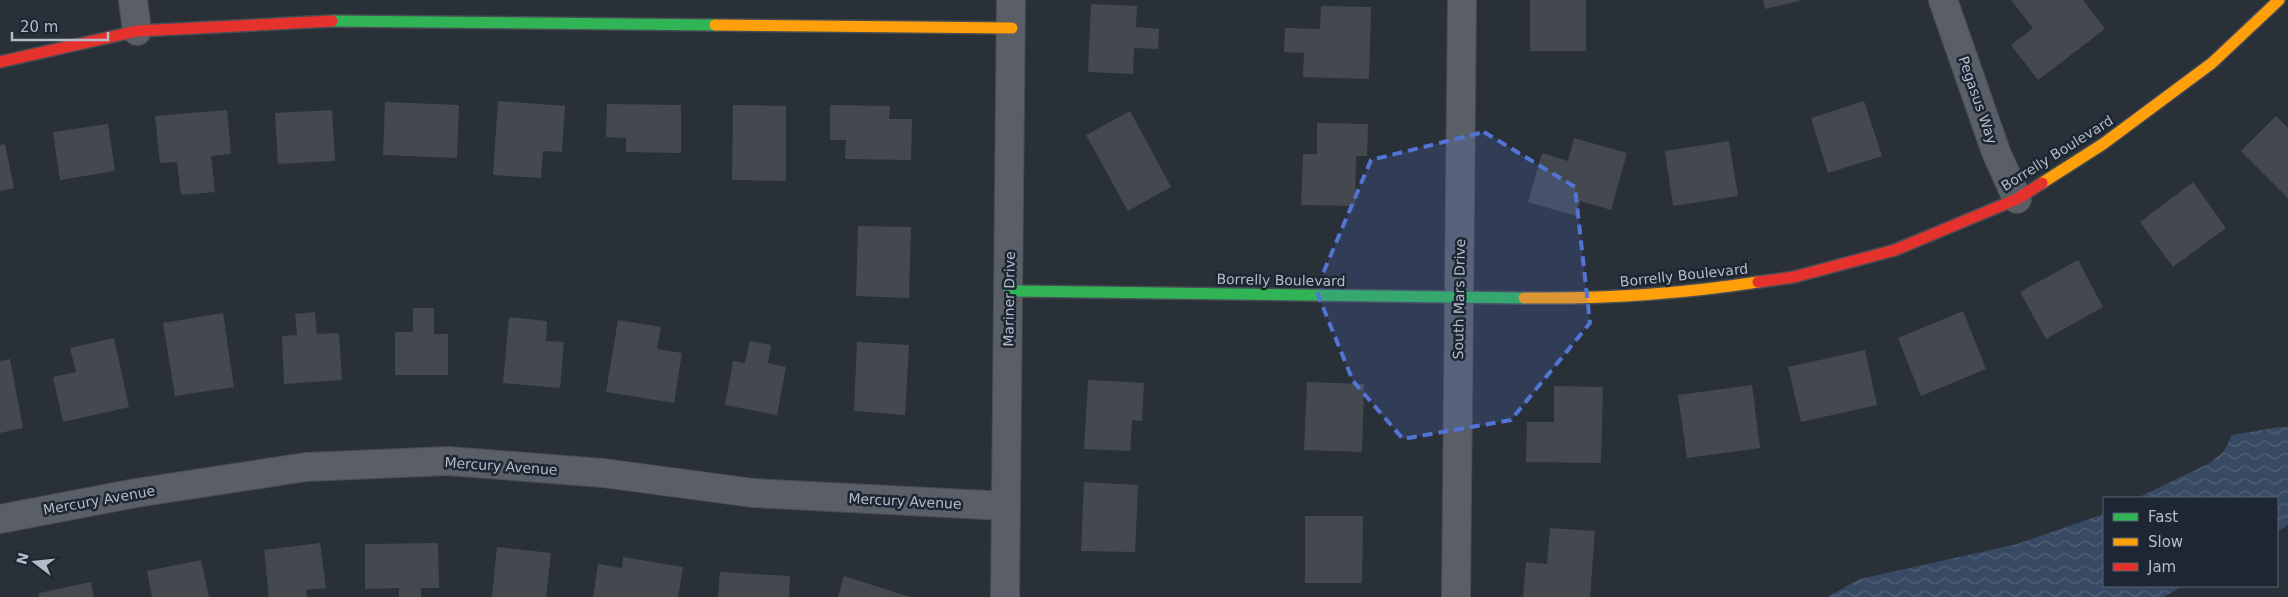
<svg xmlns="http://www.w3.org/2000/svg" width="2288" height="597" font-family="'DejaVu Sans',sans-serif">
	<defs>
		<pattern id="water-waves" width="16" height="10" patternUnits="userSpaceOnUse" patternTransform="scale(1.25)"><rect width="16" height="10" fill="#384963"/><path d="M0 5q4-4 8 0t8 0" fill="none" stroke="#526178"/></pattern>
	</defs>
	<rect width="100%" height="100%" fill="#2a3038"/>
	<path fill="url(#water-waves)" d="M2280 427H2288V525L2277 532V498H2137L2210 463 2224 451 2232 435Z
		M2104 514V586H2183L2164 597H1827L1860 579 2017 544Z"/>
	<path fill="#444950" d="M1530 0H1586V51H1530Z
		M1763 0H1799V1L1765 9Z
		M2011 0H2083L2105 29 2038 80 2011 45 2033 28Z
		M1091 4 1137 6 1136 27 1159 29 1158 49 1134 48 1133 74 1088 72Z
		M1321 6 1371 7 1369 79 1303 77 1304 53 1284 52 1285 28 1320 29Z
		M498 101 565 106 562 152 543 151 541 178 493 175Z
		M1864 101 1882 156 1828 173 1811 118Z
		M385 102 459 105 457 158 383 155Z
		M607 104 681 105V153L626 152V138L606 137Z
		M733 105 786 106V181L732 180Z
		M830 105 890 106 889 119H912L911 160 845 159 846 140H830Z
		M227 110 231 154 211 156 215 192 181 195 177 162 160 163 155 116Z
		M332 110 335 161 278 164 275 113Z
		M1130 111 1171 187 1128 211 1086 135Z
		M2276 116 2288 128V198L2241 151Z
		M1317 123 1368 124 1367 156H1356L1355 206 1301 205 1303 154H1317Z
		M108 124 115 171 60 180 53 132Z
		M1574 138 1627 153 1611 210 1580 201 1576 216 1528 202 1542 153 1568 161Z
		M1729 141 1738 196 1673 206 1665 151Z
		M5 144 14 188 0 191V145Z
		M2193 182 2226 228 2173 267 2140 222Z
		M858 226 911 227 909 298 856 296Z
		M2078 260 2103 307 2046 339 2020 292Z
		M413 308H434V334H448V375H395V332H413Z
		M1963 311 1986 369 1921 396 1898 338Z
		M315 312 317 334 339 333 342 380 284 384 282 336 297 335 295 314Z
		M223 313 234 387 175 396 163 323Z
		M509 317 547 321 546 341 564 342 560 388 503 383Z
		M618 320 661 327 657 349 682 353 674 403 606 392Z
		M114 338 129 407 63 422 53 377 76 372 70 348Z
		M750 341 771 345 768 363 786 367 777 415 725 405 733 361 745 363Z
		M857 342 909 345 905 415 854 411Z
		M1865 350 1877 405 1801 422 1788 367Z
		M10 359 23 428 0 433V361Z
		M1088 380 1144 383 1142 421 1132 420 1130 451 1084 449Z
		M1307 382 1364 384 1362 452 1304 450Z
		M1752 385 1760 448 1687 458 1678 395Z
		M1554 386 1603 387 1601 463 1526 462 1527 422H1554Z
		M1084 482 1138 485 1135 552 1081 551Z
		M1305 516H1363L1362 583H1305Z
		M1550 528 1595 531 1590 597H1523L1526 562 1547 564Z
		M320 543 326 588 306 590 307 597H269L264 550Z
		M438 543 439 588H421V597H399V588L365 589V544Z
		M497 547 551 553 546 597H492Z
		M623 557 683 567 678 597H593L598 564 622 568Z
		M201 560 209 597H152L147 571Z
		M720 572 790 576 789 597H718Z
		M844 576 910 597H838Z
		M91 582 94 597H39V593Z"/>
	<g fill="none" stroke-linecap="round" stroke-linejoin="round">
		<g stroke="#484c53" stroke-width="30">
			<path id="street" d="M133 0 137 31
				M1943 0 1996 152 2017 199
				M0 519 136 493 306 467 448 461 603 473 753 493 1006 506
				M1005 597 1011 0
				M1456 597 1462 0"/>
		</g>
		<g stroke="#484c53" stroke-width="14">
			<path id="fast" d="M332 21 715 25
				M1009 291 1524 298"/>
		</g>
		<g stroke="#484c53" stroke-width="14">
			<path id="slow" d="M715 25 1012 28
				M2042 183 2103 144 2212 63 2279 0
				M1524 298C1603 299 1680 294 1758 282"/>
		</g>
		<g stroke="#484c53" stroke-width="14">
			<path id="jam" d="M0 62 137 31 332 21
				M1758 282 1794 277 1895 250 2017 199 2042 183"/>
		</g>
		<use href="#street" stroke="#5a5e66" stroke-width="28"/>
		<use href="#fast" stroke="#30b455" stroke-width="11"/>
		<use href="#slow" stroke="#ff9f0a" stroke-width="11"/>
		<use href="#jam" stroke="#e5322d" stroke-width="11"/>
	</g>
	<path fill="#5274d3" fill-opacity="0.2" stroke="#5274d3" stroke-width="4" stroke-dasharray="10 6" stroke-linejoin="round" d="M1484 132 1575 187 1590 323 1511 420 1403 439 1353 381 1316 290 1371 160Z"/>
	<g text-anchor="middle" stroke-width="5" stroke-linejoin="round" paint-order="stroke">
		<g font-size="14" fill="#b4bcc9" stroke="#1d2633">
			<text transform="translate(1978 100) rotate(71)" y="5">Pegasus Way</text>
			<text transform="translate(2057 153) rotate(-32)" y="5">Borrelly Boulevard</text>
			<text transform="translate(1684 275) rotate(-6)" y="5">Borrelly Boulevard</text>
			<text transform="translate(1281 280) rotate(1)" y="5">Borrelly Boulevard</text>
			<text transform="translate(1009 299) rotate(-89)" y="5">Mariner Drive</text>
			<text transform="translate(1459 299) rotate(-89)" y="5">South Mars Drive</text>
			<text transform="translate(501 466) rotate(4)" y="5">Mercury Avenue</text>
			<text transform="translate(99 500) rotate(-10)" y="5">Mercury Avenue</text>
			<text transform="translate(905 501) rotate(3)" y="5">Mercury Avenue</text>
		</g>
	</g>
	<rect x="2103" y="497" width="175" height="90" fill="#1d2633" stroke="#59626f"/>
	<rect x="2113" y="513" width="25" height="8" fill="#30b455" stroke="#59626f"/>
	<text x="2148" y="522" font-size="15" fill="#b4bcc9">Fast</text>
	<rect x="2113" y="538" width="25" height="8" fill="#ff9f0a" stroke="#59626f"/>
	<text x="2148" y="547" font-size="15" fill="#b4bcc9">Slow</text>
	<rect x="2113" y="563" width="25" height="8" fill="#e5322d" stroke="#59626f"/>
	<text x="2148" y="572" font-size="15" fill="#b4bcc9">Jam</text>
	<g transform="translate(35 562) rotate(286)" stroke="#1d2633" stroke-width="4" paint-order="stroke">
	<path d="M0-4L9 19L0 12L-9 19Z" fill="#b4bcc9"/>
	<text y="-8" font-size="14" font-weight="bold" text-anchor="middle" fill="#b4bcc9">N</text>
	</g>
	<path d="M12 32v8h96v-8" fill="none" stroke="#b4bcc9" stroke-width="2.5"/>
	<text x="20" y="32" font-size="15" fill="#b4bcc9" stroke="#1d2633" stroke-width="4" paint-order="stroke">20 m</text>
</svg>
